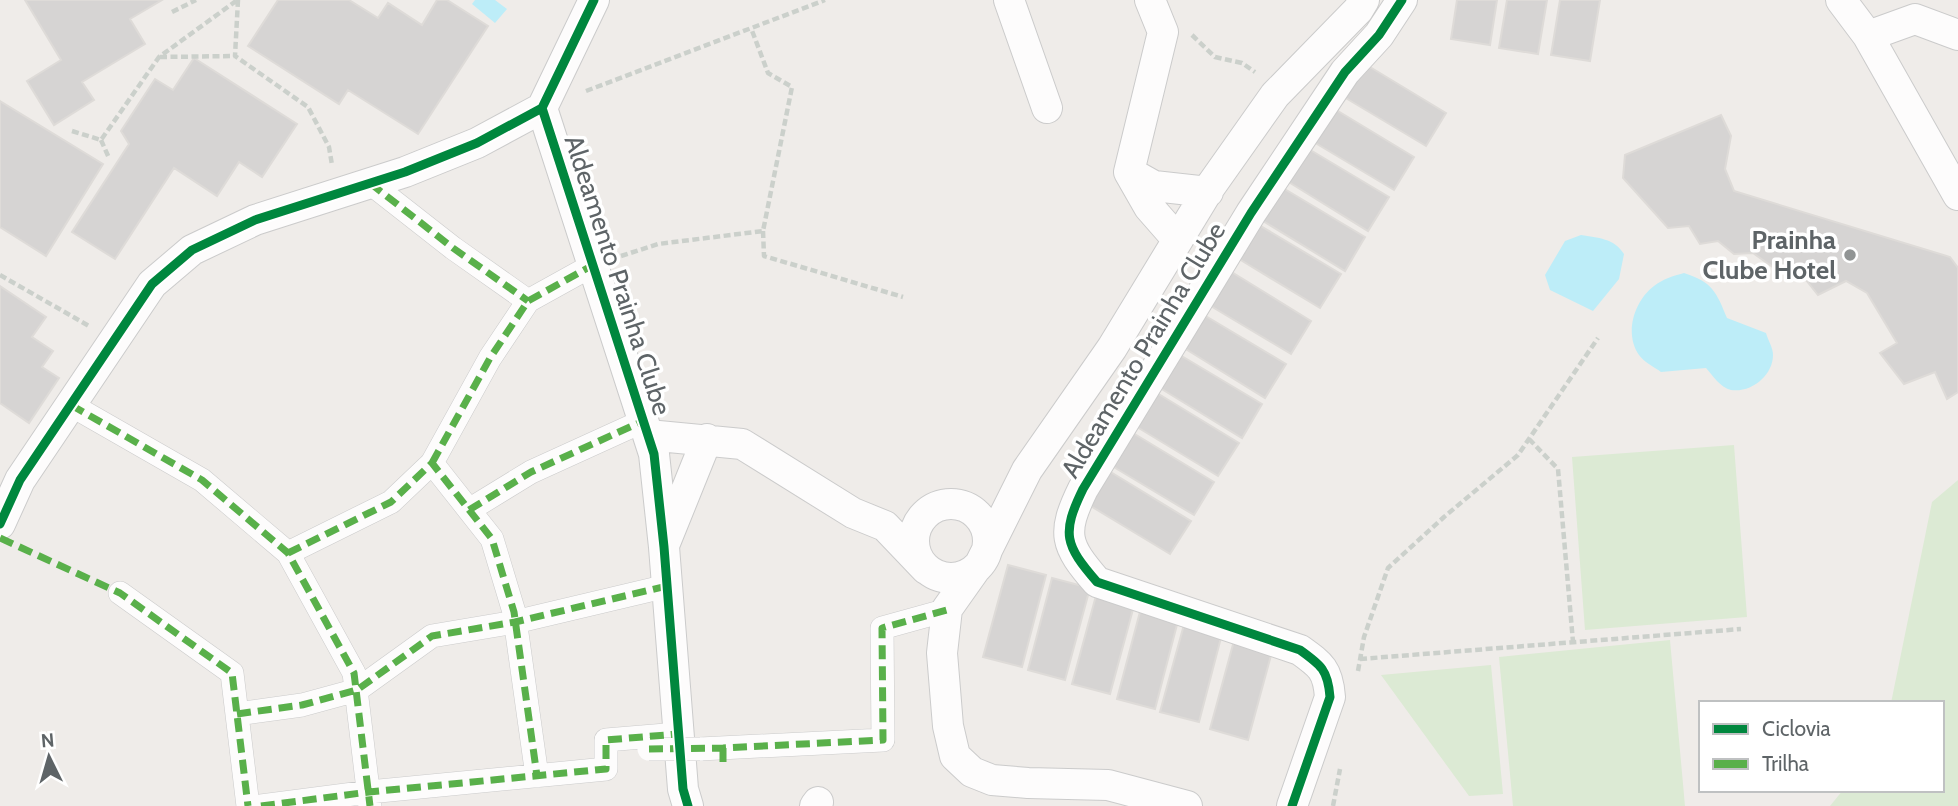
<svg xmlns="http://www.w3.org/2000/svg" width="1958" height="806" font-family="Cabin,sans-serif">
	<rect width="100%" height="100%" fill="#efece9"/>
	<path fill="#dcead4" d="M1734 445 1747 617 1585 630 1572 457Z
		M1958 480V806H1830L1843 790H1942V703H1891L1932 502Z
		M1670 640 1685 806H1513L1499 657Z
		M1491 665 1503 794 1469 796 1381 675Z"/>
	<path fill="#bdedf8" d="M475 0H495L507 9 495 23 472 4Z
		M1581 235C1598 238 1614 238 1624 254L1619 279 1593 311 1550 290 1545 275 1565 241Z
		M1684 273C1712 282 1716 291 1727 318L1766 333C1768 340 1773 348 1773 355 1773 375 1752 393 1731 390 1721 388 1712 375 1706 368L1661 372C1654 367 1644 362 1639 355 1624 334 1634 301 1654 286 1663 279 1673 276 1684 273Z"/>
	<path fill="#d6d4d3" stroke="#dedbd8" stroke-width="2" d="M25 0H162L130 19 145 44 82 82 94 100 54 125 27 81 61 60Z
		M278 0H349L378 18 388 3 422 25 437 0H447L488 26 418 134 348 90 339 104 248 46Z
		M1457 0H1497L1490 45 1451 39Z
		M1507 0H1547L1538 54 1499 48Z
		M1560 0H1600L1590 61 1551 55Z
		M194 58 297 124 262 177 239 162 217 196 174 168 115 259 72 232 129 144 121 131 155 79 173 90Z
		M1365 64 1446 113 1426 146 1344 97Z
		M0 101 103 164 46 256 0 227Z
		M1333 108 1414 157 1394 190 1312 141Z
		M1721 115 1731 136 1725 169 1734 191 1950 257 1958 268V392L1947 399 1935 372 1904 384 1880 353 1897 343 1867 293 1846 281 1818 295 1794 265 1774 268 1753 253 1734 254 1718 241 1700 244 1689 226 1668 228 1623 178 1625 155Z
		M1307 148 1389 197 1368 231 1287 181Z
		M1283 188 1365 237 1345 271 1263 221Z
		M1259 225 1341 274 1320 308 1239 259Z
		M1230 271 1311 321 1291 354 1209 305Z
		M0 286 46 317 32 337 53 351 42 367 59 378 29 423 0 403Z
		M1204 315 1286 364 1265 398 1184 348Z
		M1180 355 1262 404 1242 438 1160 388Z
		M1157 393 1239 443 1218 476 1137 427Z
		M1133 433 1214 482 1194 515 1112 466Z
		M1109 471 1191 521 1170 554 1089 505Z
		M1008 565 1046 575 1022 667 983 657Z
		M1052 578 1090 588 1065 680 1028 670Z
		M1097 592 1135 602 1110 694 1072 684Z
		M1141 608 1179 617 1155 709 1117 699Z
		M1185 621 1223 630 1199 722 1160 712Z
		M1235 637 1273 648 1248 740 1210 729Z"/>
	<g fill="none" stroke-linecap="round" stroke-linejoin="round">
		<g stroke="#cbcbcb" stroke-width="24">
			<path id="pedestrian" d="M370 183 453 248 528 301
				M71 405 202 480 288 553 354 673 370 806
				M432 463 490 358 528 301 593 265
				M469 510 531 472 643 421
				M288 553 391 502 432 463 492 539 514 612 537 776
				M120 593 232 673 248 806
				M237 714 302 705 357 690 432 636 515 622 667 586
				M700 749 883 740 882 628 947 610
				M261 806 369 792 606 769V740L678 734"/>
		</g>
		<g stroke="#cbcbcb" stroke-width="32">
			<path id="minor" d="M1009 0 1047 108
				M1150 0 1163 32 1129 172 1149 207 1177 239
				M1841 0 1868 36 1958 195
				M1868 36 1915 19 1958 35
				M542 108 654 454 664 547 683 789 688 806
				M1129 172 1154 186 1208 192
				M648 435 742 444 853 513 885 526 926 569
				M914 541a37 37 0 1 1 74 0a37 37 0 1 1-74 0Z
				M0 524 20 480 152 284 192 250 255 220 405 172 477 143 542 108 594 0
				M665 543 707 439
				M981 562 1027 470 1112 348 1210 187 1275 95 1358 10 1364 0
				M976 568 947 609 942 653 948 726 955 756 972 772 992 780 1028 783 1108 785 1187 806
				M815 806 818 802
				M1292 806 1330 697C1328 670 1321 665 1300 650L1097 582C1065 545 1061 534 1083 489L1251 213 1345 72 1379 35 1402 0"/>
		</g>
		<path stroke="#cbd0cb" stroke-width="4.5" stroke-dasharray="7 3.5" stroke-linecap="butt" d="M238 0 235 56 308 107 329 147 332 165
			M172 12 196 0
			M1192 35 1215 57 1242 63 1255 72
			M160 57 235 56
			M586 91 825 0
			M72 131 101 140 159 57 236 1
			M101 140 109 158
			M763 231 764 256 903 297
			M621 256 658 244 763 231 792 87 768 73 751 28
			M0 275 89 326
			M1529 439 1558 469 1573 642
			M1360 659 1741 629
			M1358 671 1364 637 1388 568 1444 517 1518 455 1598 338
			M1333 806 1340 769"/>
		<use href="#pedestrian" stroke="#fdfcfc" stroke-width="23"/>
		<use href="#minor" stroke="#fdfcfc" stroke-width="30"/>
		<g stroke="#cbcbcb" stroke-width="24" stroke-linecap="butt">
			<path id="pedestrian-bridge" d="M649 749H700"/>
		</g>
		<use href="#pedestrian-bridge" stroke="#fdfcfc" stroke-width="23"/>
		<path stroke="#59b04a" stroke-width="7" stroke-dasharray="14 7" stroke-linecap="butt" d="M370 183 453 248 528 301
			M71 405 202 480 288 553 354 673 370 806
			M432 463 490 358 528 301 593 265
			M469 510 531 472 643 421
			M0 538 120 593 232 673 248 806
			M288 553 391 502 432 463 492 539 514 612 537 776
			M237 714 302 705 357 690 432 636 515 622 667 586
			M723 748V762
			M649 749 723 748 883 740 882 628 947 610
			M261 806 369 792 606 769V740L678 734"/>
		<g stroke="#fff" stroke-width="13">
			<path id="cycleway" d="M542 108 654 454 664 547 683 789 688 806
				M0 524 20 480 152 284 192 250 255 220 405 172 477 143 542 108 594 0
				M1292 806 1330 697C1328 670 1321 665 1300 650L1097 582C1065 545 1061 534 1083 489L1251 213 1345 72 1379 35 1402 0"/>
		</g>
		<use href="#cycleway" stroke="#00873e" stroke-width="9"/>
	</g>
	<circle fill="#919494" stroke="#fff" stroke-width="2.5" cx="1850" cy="255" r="7"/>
	<g text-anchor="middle" stroke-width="7" stroke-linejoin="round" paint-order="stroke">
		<g font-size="26" font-weight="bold" fill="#5e6467" stroke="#fff" text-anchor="end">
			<text x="1836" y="249">Prainha<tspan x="1836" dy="30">Clube Hotel</tspan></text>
		</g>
		<g font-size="26" fill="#5e6467" stroke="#fff">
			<text transform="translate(618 275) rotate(72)" y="9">Aldeamento Prainha Clube</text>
			<text transform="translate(1143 350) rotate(-59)" y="9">Aldeamento Prainha Clube</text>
		</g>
	</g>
	<rect x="1699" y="701" width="245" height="91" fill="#ffffff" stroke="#bfc1c2" stroke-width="2"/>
	<rect x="1713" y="724" width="35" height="10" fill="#00873e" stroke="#bfc1c2" stroke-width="2"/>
	<text x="1762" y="736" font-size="21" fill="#5e6467">Ciclovia</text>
	<rect x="1713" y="759" width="35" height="10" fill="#59b04a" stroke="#bfc1c2" stroke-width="2"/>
	<text x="1762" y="771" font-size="21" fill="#5e6467">Trilha</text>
	<g transform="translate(49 757) rotate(355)" stroke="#ffffff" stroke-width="5" paint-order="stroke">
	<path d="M0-5L12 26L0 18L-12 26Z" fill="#5e6467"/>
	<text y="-10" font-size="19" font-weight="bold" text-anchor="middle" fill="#5e6467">N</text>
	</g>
</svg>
